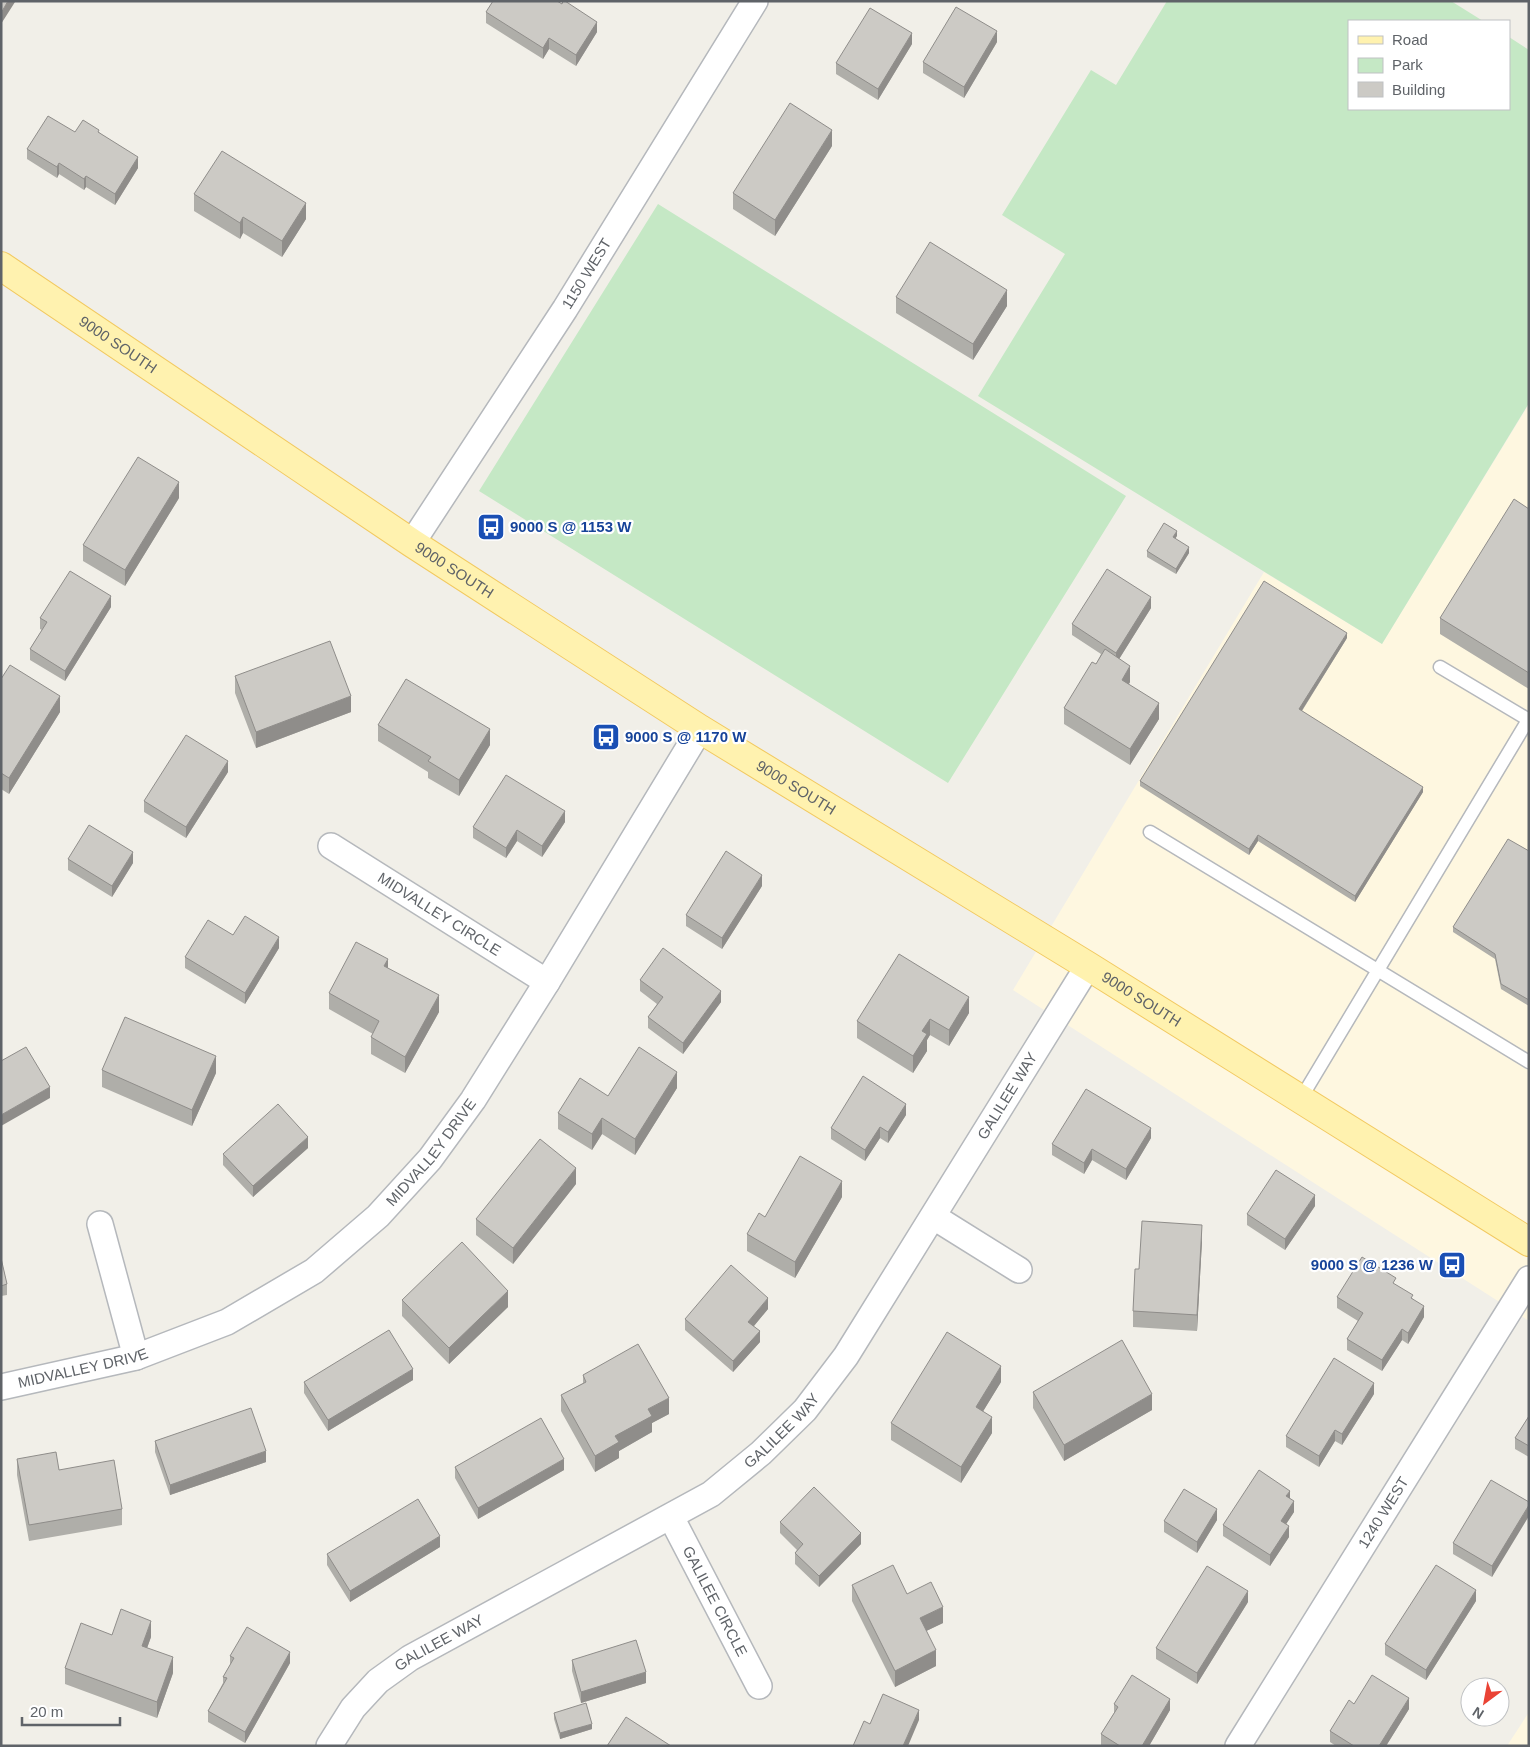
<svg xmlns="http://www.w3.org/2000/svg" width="1530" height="1747" font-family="Arial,sans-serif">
	<rect width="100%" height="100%" fill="#f1efe8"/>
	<path fill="#fef7e0" d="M1529 404V1321L1013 990 1264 572 1382 644Z
		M1529 1712V1746H1507Z"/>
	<path fill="#c5e8c5" d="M1167 1H1451L1483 21H1349V109H1509V37L1529 50V403L1382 644 978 396 1065 254 1002 215 1091 70 1116 85Z
		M658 204 1126 496 948 783 479 491Z"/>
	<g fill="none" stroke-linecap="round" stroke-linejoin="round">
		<g stroke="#b5b8bc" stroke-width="15">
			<path id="service" d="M1440 667 1529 720
				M1150 832 1529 1062
				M1300 1100 1528 720"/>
		</g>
		<g stroke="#b5b8bc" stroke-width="28">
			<g id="minor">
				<path id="s1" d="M412 543 565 309 755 1"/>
				<path id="s2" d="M331 846 547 982"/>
				<path d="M934 1217 1019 1270"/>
				<path d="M100 1224 136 1357"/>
				<path id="s3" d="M1 1387 136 1357 227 1322 314 1271 378 1216 430 1159 473 1100 547 982 700 729"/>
				<path id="s4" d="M671 1517 759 1686"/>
				<path id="s5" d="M329 1746 353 1708 378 1681 410 1658 711 1494 761 1453 805 1410 846 1356 1088 966"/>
				<path id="s6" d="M1238 1746 1529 1279"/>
			</g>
		</g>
		<g stroke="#f2c960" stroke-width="30">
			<g id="primary">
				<path id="s7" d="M1 266 412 543 700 729 1088 966 1529 1242"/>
			</g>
		</g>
		<use href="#service" stroke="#fff" stroke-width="12"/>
		<use href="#minor" stroke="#fff" stroke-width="25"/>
		<use href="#primary" stroke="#fff2af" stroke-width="28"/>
	</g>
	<path fill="#afaea9" d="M562 4 597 32 576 66 549 49 543 59 486 23V12Z
		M997 42 964 98 923 73V62Z
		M912 44 878 100 836 74V63Z
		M75 132H99L138 168 115 205 86 187 84 190 59 174 57 178 27 159V149Z
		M832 146 775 236 733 209V193Z
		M194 194 306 219 282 257 243 233 240 239 194 211Z
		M896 297 1007 306 973 360 896 313Z
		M179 498 125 586 83 561V545Z
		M1529 509V689L1440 634V618Z
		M1177 536 1175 538 1189 553 1176 574 1147 557V551Z
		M111 607 65 681 30 660V649L42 630 40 629V618Z
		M1151 608 1119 659 1130 682 1129 684 1159 719 1130 765 1064 724V708L1096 664 1101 654 1072 635V624Z
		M1347 638 1302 711 1423 792 1355 902 1258 841 1249 855 1140 786V781Z
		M235 676 351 712 256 748 235 693Z
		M1 679 60 712 9 794 1 789Z
		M378 725 490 745 459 796 428 778V772L378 741Z
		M228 772 186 838 144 812V801Z
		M565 822 542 857 517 841 506 858 473 838V827Z
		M1529 851V1006L1501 989 1495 959 1453 932V927Z
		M68 859 133 863 112 897 68 870Z
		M762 886 722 949 686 926V915Z
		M233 935 279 948 245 1004 185 968V957Z
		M388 968 439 1012 405 1073 371 1054V1037L373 1034 329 1009V993Z
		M640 980 721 1002 683 1054 648 1028V1017L657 1004 640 991Z
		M969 1013 949 1046 930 1035 927 1040V1051L913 1073 857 1038V1021Z
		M102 1070 216 1073 192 1126 102 1087Z
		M677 1088 635 1155 602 1134 592 1150 558 1129V1113L608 1096Z
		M906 1115 888 1143 880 1138 865 1161 831 1139V1128Z
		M1151 1138 1126 1180 1092 1160 1084 1174 1052 1155V1144Z
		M308 1148 253 1197 223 1165V1154Z
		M576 1184 513 1264 476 1235V1219Z
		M842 1197 795 1278 747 1251V1234L765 1217Z
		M1315 1206 1285 1250 1247 1225V1214Z
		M1202 1241 1197 1331 1133 1327V1311L1139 1269Z
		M1 1258 7 1284V1295L1 1296Z
		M1396 1285 1413 1299 1424 1317 1408 1344 1402 1340 1382 1371 1347 1350V1339L1358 1321 1337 1308V1297Z
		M402 1300 508 1307 449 1364 402 1316Z
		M768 1309 754 1326 760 1342 733 1372 685 1330V1319Z
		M583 1375 669 1414 652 1423V1432L619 1451V1458L595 1472 561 1411V1395L583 1383Z
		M413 1380 328 1431 304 1393V1382Z
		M1001 1382 983 1411 992 1433 961 1483 891 1440V1423Z
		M1033 1392 1152 1410 1064 1461 1033 1408Z
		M1374 1394 1342 1445 1335 1441 1319 1467 1286 1447V1436Z
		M1529 1416V1457L1515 1449V1438Z
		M155 1441 266 1462 170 1495 155 1452Z
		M17 1459 59 1470 122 1509V1525L29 1541 17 1475Z
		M455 1467 564 1470 478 1519 455 1478Z
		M1290 1498 1294 1512 1286 1524 1289 1537 1270 1566 1223 1536V1525Z
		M1529 1502 1492 1577 1453 1554V1543Z
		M1217 1520 1197 1553 1164 1532V1521Z
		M780 1522 861 1544 819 1587 795 1564V1553L797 1550 780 1533Z
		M440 1547 350 1602 327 1565V1554Z
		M852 1585 907 1594 943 1623 926 1631 936 1666 895 1687 852 1601Z
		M1476 1601 1426 1680 1385 1655V1644Z
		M1248 1602 1197 1684 1156 1659V1648Z
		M112 1635 151 1637 147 1648 173 1673 157 1718 65 1684V1668Z
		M230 1656 290 1663 245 1743 208 1722V1711L223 1683V1677L230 1665Z
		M572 1660 646 1683 581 1703 572 1671Z
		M1114 1704 1170 1710 1149 1746H1102L1101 1745V1734L1114 1713Z
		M1354 1704 1409 1709 1386 1746H1336L1330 1742V1731Z
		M554 1713 592 1729 560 1739 554 1719Z"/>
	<path fill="#8f8d8a" d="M8 1H15V2L1 24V13Z
		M597 22V32L576 66V55Z
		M997 31V42L964 98V87Z
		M912 33V44L878 100V89Z
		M549 38V49L543 59V48Z
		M832 130V146L775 236V220Z
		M138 157V168L115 205V194Z
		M59 163V174L57 178V167Z
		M86 176V187L84 190V179Z
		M306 203V219L282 257V241Z
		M243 217V233L240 239V223Z
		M1007 290V306L973 360V344Z
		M179 482V498L125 586V570Z
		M1177 531V536L1173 542V537Z
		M1189 547V553L1176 574V569Z
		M111 596V607L65 681V671Z
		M1151 597V608L1116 664V653Z
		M1347 633V638L1299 715V709Z
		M1130 666V682L1122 696V680Z
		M60 696V712L9 794V778Z
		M351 696V712L256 748V732Z
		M1159 703V719L1130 765V749Z
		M490 729V745L459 796V780Z
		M228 761V772L186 838V827Z
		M1423 787V792L1355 902V896Z
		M565 811V822L542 857V846Z
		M517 830V841L506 858V848Z
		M1258 835V841L1249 855V849Z
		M133 852V863L112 897V886Z
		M762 875V886L722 949V938Z
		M279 937V948L245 1004V993Z
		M388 959V976L384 966Z
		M721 991V1002L683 1054V1043Z
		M439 995V1012L405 1073V1057Z
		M969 997V1013L949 1046V1030Z
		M930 1019V1035L927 1040V1051L913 1073V1056L922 1031Z
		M216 1056V1073L192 1126V1110Z
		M677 1072V1088L635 1155V1139Z
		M50 1087V1098L1 1126V1115Z
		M906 1104V1115L888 1143V1132Z
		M602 1118V1134L592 1150V1134Z
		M880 1127V1138L865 1161V1150Z
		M1151 1128V1138L1126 1180V1169Z
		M308 1137V1148L253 1197V1186Z
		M1092 1149V1160L1084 1174V1163Z
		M576 1168V1184L513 1264V1248Z
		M842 1181V1197L795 1278V1262Z
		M1315 1195V1206L1285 1250V1239Z
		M1202 1225V1241L1197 1331V1315Z
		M508 1291V1307L449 1364V1348Z
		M768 1298V1309L748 1333V1322Z
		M1424 1306V1317L1408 1344V1333Z
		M1402 1329V1340L1382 1371V1360Z
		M760 1331V1342L733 1372V1361Z
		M1001 1366V1382L976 1423V1407Z
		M413 1369V1380L328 1431V1420Z
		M1374 1383V1394L1342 1445V1434Z
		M1152 1394V1410L1064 1461V1445Z
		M669 1398V1414L652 1423V1432L619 1451V1458L595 1472V1456L615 1436 648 1409Z
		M992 1417V1433L961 1483V1467Z
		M1335 1430V1441L1319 1467V1456Z
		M266 1451V1462L170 1495V1485Z
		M564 1459V1470L478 1519V1508Z
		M1290 1491V1501L1286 1496Z
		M1294 1501V1512L1281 1532V1521Z
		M1529 1505V1516L1492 1577V1566Z
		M1217 1509V1520L1197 1553V1542Z
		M1289 1526V1537L1270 1566V1555Z
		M861 1533V1544L819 1587V1576Z
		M440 1536V1547L350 1602V1591Z
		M1476 1590V1601L1426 1680V1670Z
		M1248 1591V1602L1197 1684V1673Z
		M943 1607V1623L920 1634V1618Z
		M151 1621V1637L142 1662V1646Z
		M936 1650V1666L895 1687V1671Z
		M290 1652V1663L245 1743V1732Z
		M173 1657V1673L157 1718V1702Z
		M646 1672V1683L581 1703V1692Z
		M1409 1698V1709L1386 1746H1379Z
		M1170 1699V1710L1149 1746H1142Z
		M919 1710V1720L908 1746H903Z
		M592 1724V1729L560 1739V1733Z"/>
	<path fill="#cccac5" stroke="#8f8d8a" d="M1 1H8L1 13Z
		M493 1H557L562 4 563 1H565L597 22 576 55 549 38 543 48 486 12Z
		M956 7 997 31 964 87 923 62Z
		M870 8 912 33 878 89 836 63Z
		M790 103 832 130 775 220 733 193Z
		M48 116 75 132 83 120 99 130 98 132 138 157 115 194 86 176 84 179 59 163 57 167 27 149Z
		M222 151 306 203 282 241 243 217 240 223 194 194Z
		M930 242 1007 290 973 344 896 297Z
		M138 457 179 482 125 570 83 545Z
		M1514 499 1529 509V673L1440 618Z
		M1164 523 1177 531 1173 537 1189 547 1176 569 1147 551Z
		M1107 569 1151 597 1116 653 1072 624Z
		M70 571 111 596 65 671 30 649 47 622 40 618Z
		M1264 581 1347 633 1299 709 1423 787 1355 896 1258 835 1249 849 1140 781Z
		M330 641 351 696 256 732 235 676Z
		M1105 649 1130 666 1122 680 1159 703 1130 749 1064 708 1092 662 1096 664Z
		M10 665 60 696 9 778 1 773V679Z
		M406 679 490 729 459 780 428 761 431 757 378 725Z
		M186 735 228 761 186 827 144 801Z
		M506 775 565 811 542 846 517 830 506 848 473 827Z
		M89 825 133 852 112 886 68 859Z
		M1508 839 1529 851V1000L1501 984 1495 954 1453 927Z
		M726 851 762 875 722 938 686 915Z
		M245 916 279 937 245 993 185 957 208 920 233 935Z
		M356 942 388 959 384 966 439 995 405 1057 371 1037 379 1021 329 993Z
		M663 948 721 991 683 1043 648 1017 663 997 640 980Z
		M899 954 969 997 949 1030 930 1019 922 1031 927 1034 913 1056 857 1021Z
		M125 1017 216 1056 192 1110 102 1070Z
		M26 1047 50 1087 1 1115V1061Z
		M639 1047 677 1072 635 1139 602 1118 592 1134 558 1113 580 1078 608 1096Z
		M863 1076 906 1104 888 1132 880 1127 865 1150 831 1128Z
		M1086 1089 1151 1128 1126 1169 1092 1149 1084 1163 1052 1144Z
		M278 1104 308 1137 253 1186 223 1154Z
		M540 1139 576 1168 513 1248 476 1219Z
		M800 1156 842 1181 795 1262 747 1234 759 1213 765 1217Z
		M1276 1170 1315 1195 1285 1239 1247 1214Z
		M1142 1221 1202 1225 1197 1315 1133 1311 1135 1269H1139Z
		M462 1242 508 1291 449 1348 402 1300Z
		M1362 1257 1396 1278 1393 1283 1413 1295 1411 1298 1424 1306 1408 1333 1402 1329 1382 1360 1347 1339 1363 1313 1337 1297Z
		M1 1258 7 1284 1 1286Z
		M731 1265 768 1298 748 1322 760 1331 733 1361 685 1319Z
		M389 1330 413 1369 328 1420 304 1382Z
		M947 1332 1001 1366 976 1407 992 1417 961 1467 891 1423Z
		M1122 1340 1152 1394 1064 1445 1033 1392Z
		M638 1344 669 1398 648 1409 652 1416 615 1436 619 1442 595 1456 561 1395 586 1382 583 1375Z
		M1334 1358 1374 1383 1342 1434 1335 1430 1319 1456 1286 1436Z
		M251 1408 266 1451 170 1485 155 1441Z
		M1529 1416V1446L1515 1438Z
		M541 1418 564 1459 478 1508 455 1467Z
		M56 1452 59 1470 114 1460 122 1509 29 1525 17 1459Z
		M1259 1470 1290 1491 1286 1496 1294 1501 1281 1521 1289 1526 1270 1555 1223 1525Z
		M1491 1480 1529 1502V1505L1492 1566 1453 1543Z
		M814 1487 861 1533 819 1576 795 1553 803 1544 780 1522Z
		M1184 1489 1217 1509 1197 1542 1164 1521Z
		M418 1499 440 1536 350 1591 327 1554Z
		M893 1565 907 1594 931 1582 943 1607 920 1618 936 1650 895 1671 852 1585Z
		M1436 1565 1476 1590 1426 1670 1385 1644Z
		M1207 1566 1248 1591 1197 1673 1156 1648Z
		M121 1609 151 1621 142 1646 173 1657 157 1702 65 1668 81 1623 112 1635Z
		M247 1627 290 1652 245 1732 208 1711 227 1678 223 1677 234 1658 230 1656Z
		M636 1640 646 1672 581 1692 572 1660Z
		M1132 1675 1170 1699 1142 1746H1120L1101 1734 1118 1707 1114 1704Z
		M1372 1675 1409 1698 1379 1746H1354L1330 1731 1349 1700 1354 1704Z
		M883 1694 919 1710 903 1746H853L864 1721 870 1724Z
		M586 1703 592 1724 560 1733 554 1713Z
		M626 1717 671 1746H607Z"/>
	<defs>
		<g id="bus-square" transform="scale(1.4375)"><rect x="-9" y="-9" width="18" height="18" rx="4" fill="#1a4fb4" stroke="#fff"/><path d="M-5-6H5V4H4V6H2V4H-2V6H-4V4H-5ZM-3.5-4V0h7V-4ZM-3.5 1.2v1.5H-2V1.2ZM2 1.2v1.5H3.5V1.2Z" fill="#fff"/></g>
	</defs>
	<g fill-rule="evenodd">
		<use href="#bus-square" x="491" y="527"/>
		<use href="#bus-square" x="606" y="737"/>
		<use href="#bus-square" x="1452" y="1265"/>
	</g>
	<g text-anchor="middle" stroke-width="4.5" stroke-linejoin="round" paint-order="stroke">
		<g font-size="15" fill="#5f6368" stroke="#fff">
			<text dy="5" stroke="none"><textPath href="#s1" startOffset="321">1150 WEST</textPath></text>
			<text dy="5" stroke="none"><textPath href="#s7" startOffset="141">9000 SOUTH</textPath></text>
			<text dy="5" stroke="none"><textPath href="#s7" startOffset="546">9000 SOUTH</textPath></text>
			<text dy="5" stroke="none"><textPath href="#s7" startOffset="951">9000 SOUTH</textPath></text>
			<text dy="5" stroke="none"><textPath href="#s2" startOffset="128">MIDVALLEY CIRCLE</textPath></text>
			<text dy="5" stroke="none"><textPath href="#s7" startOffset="1356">9000 SOUTH</textPath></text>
			<text dy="5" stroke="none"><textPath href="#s5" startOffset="964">GALILEE WAY</textPath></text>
			<text dy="5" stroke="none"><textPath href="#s3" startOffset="504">MIDVALLEY DRIVE</textPath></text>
			<text dy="5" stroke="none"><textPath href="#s3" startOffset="84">MIDVALLEY DRIVE</textPath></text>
			<text dy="5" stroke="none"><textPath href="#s5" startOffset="559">GALILEE WAY</textPath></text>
			<text dy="5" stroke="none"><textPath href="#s6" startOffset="275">1240 WEST</textPath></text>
			<text dy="5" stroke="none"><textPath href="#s4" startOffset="95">GALILEE CIRCLE</textPath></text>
			<text dy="5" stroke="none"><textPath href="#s5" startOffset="154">GALILEE WAY</textPath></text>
		</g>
		<g font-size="15" font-weight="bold" fill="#164399" stroke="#fff" text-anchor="start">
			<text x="510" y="532">9000 S @ 1153 W</text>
			<text x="625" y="742">9000 S @ 1170 W</text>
			<text x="1433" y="1270" text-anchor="end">9000 S @ 1236 W</text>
		</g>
	</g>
	<rect width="1530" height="1747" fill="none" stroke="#5f6368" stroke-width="5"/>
	<rect x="1348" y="20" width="162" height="90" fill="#ffffff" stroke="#bfc1c3"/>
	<rect x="1358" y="36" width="25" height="8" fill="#fff2af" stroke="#bfc1c3"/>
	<text x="1392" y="45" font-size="15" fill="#5f6368">Road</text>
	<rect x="1358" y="58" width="25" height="15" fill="#c5e8c5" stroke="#bfc1c3"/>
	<text x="1392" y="70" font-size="15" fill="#5f6368">Park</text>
	<rect x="1358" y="82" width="25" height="15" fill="#cccac5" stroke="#bfc1c3"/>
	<text x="1392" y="95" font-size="15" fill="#5f6368">Building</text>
	<g transform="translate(1485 1702) rotate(212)"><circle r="24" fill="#ffffff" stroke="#bfc1c3"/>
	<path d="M0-4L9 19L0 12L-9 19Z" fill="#ea4335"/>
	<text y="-8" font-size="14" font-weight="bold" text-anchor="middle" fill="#5f6368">N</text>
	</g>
	<path d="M22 1717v8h98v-8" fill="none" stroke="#5f6368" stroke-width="2.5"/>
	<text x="30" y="1717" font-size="15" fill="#5f6368" stroke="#ffffff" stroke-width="4" paint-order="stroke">20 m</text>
</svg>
